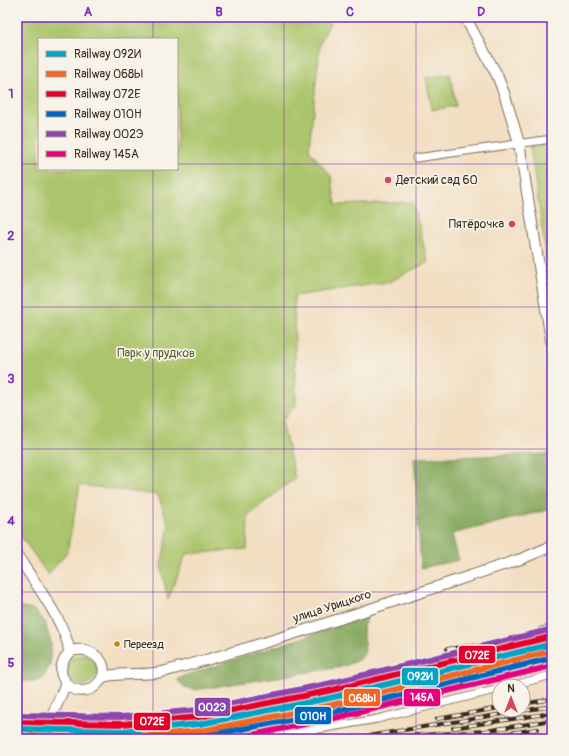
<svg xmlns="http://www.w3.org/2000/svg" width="569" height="756" font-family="Pangolin,sans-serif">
	<rect width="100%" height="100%" fill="#f7f3e8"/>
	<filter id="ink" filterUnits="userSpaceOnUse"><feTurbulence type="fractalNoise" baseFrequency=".025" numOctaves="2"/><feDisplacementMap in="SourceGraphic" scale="8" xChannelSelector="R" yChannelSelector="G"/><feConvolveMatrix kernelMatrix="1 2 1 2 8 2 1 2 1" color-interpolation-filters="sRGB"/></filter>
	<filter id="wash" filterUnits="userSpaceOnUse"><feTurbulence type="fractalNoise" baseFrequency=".012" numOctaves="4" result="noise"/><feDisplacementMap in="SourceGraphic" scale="16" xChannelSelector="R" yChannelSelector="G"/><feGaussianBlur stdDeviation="0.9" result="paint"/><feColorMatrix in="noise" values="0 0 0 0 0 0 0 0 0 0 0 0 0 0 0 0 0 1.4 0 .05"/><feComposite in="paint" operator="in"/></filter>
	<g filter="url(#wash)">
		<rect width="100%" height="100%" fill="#f2dec1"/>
		<path fill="#abc56c" stroke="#737845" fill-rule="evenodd" d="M17 17H333L320 43 309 150 331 176 336 205 413 202 428 262 389 282 294 296 296 405 282 421 295 478 248 515 247 549 186 554 168 600 161 566 169 526 158 495 80 485 67 552 48 575 17 530ZM39 39H177V169H39Z
			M450 74 456 106 432 110 426 78Z
			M552 143V295L530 146Z
			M67 670a15 15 0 1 1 30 0a15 15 0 1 1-30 0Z"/>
		<path fill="#88aa60" stroke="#626a3f" d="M552 454V509L452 534 459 560 421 568 414 458Z
			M20 607 34 610 45 622 51 643 50 665 42 680 17 682V609Z
			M367 617 363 627 365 651 362 657 355 662 341 667 194 690 186 688 177 680 181 677Z"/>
	</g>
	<g filter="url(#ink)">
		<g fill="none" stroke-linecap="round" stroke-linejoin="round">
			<g stroke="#7b6957" stroke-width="9">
				<path id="street" d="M416 158 552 139
					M510 686 552 675
					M262 739 377 719 499 689"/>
			</g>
			<g stroke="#7b6957" stroke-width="12">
				<path id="secondary" d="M465 17 497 75 505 96 519 143 552 346
					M17 555C31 578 70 628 69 654
					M85 650C130 667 82 713 63 678 58 669 64 656 72 651 76 649 81 650 85 650Z
					M103 677C124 671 145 677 166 671 285 639 403 598 521 559L552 546
					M45 739 49 723 66 683"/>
			</g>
			<use href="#street" stroke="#fff" stroke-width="7"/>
			<use href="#secondary" stroke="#fff" stroke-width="10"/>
			<g stroke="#3b2a1e" stroke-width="4">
				<path id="rail" d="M540 629 552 626
					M447 649 552 635
					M523 704 552 699
					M437 719 499 708
					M453 728 552 713
					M387 737 485 731 552 720
					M349 739 552 706
					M466 739 538 729"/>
			</g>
			<use href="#rail" stroke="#f7f3e8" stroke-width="2.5" stroke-dasharray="8" stroke-linecap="butt"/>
			<g stroke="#f7f3e8" stroke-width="9">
				<path id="rail-1" d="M17 729 122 731 200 724 330 698 552 644"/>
			</g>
			<g stroke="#f7f3e8" stroke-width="9">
				<path id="rail-2" d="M17 736 122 738 201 731 332 705 552 651"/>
			</g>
			<g stroke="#f7f3e8" stroke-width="9">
				<path id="rail-3" d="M17 722 122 724 199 717 328 691 550 637"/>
			</g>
			<g stroke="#f7f3e8" stroke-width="9">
				<path id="rail-4" d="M189 739 333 712 552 658"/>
			</g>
			<g stroke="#f7f3e8" stroke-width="9">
				<path id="rail-5" d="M18 715 121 717 198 710 327 684 549 630"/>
			</g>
			<g stroke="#f7f3e8" stroke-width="9">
				<path id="rail-6" d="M232 739 335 718 552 666"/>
			</g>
			<use href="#rail-1" stroke="#03a3c5" stroke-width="6"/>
			<use href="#rail-2" stroke="#f26522" stroke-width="6"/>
			<use href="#rail-3" stroke="#e4002b" stroke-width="6"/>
			<use href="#rail-4" stroke="#0065bd" stroke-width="6"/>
			<use href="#rail-5" stroke="#8e44ad" stroke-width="6"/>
			<use href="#rail-6" stroke="#e5007d" stroke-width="6"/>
		</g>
	</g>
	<path fill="none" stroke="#7b2cbf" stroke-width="1" stroke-opacity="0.55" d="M153 17V39M284 17V739M416 17V739M17 164H39M177 164H552M153 169V739M17 307H552M17 449H552M17 592H552"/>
	<g fill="#d1495b" stroke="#f7f3e8" stroke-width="1.5">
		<circle cx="388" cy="180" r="4"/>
		<circle cx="512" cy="224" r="4"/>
	</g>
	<circle fill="#c88708" stroke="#f7f3e8" stroke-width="1.5" cx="117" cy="644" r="3.5"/>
	<g text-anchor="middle" stroke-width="3.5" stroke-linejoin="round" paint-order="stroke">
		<g font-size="11" fill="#3b2a1e" stroke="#f7f3e8" text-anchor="start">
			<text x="124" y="648">Переезд</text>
		</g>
		<g font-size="12" fill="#3b2a1e" stroke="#f7f3e8" text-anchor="start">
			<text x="396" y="184">Детский сад 60</text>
			<text x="504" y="228" text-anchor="end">Пятёрочка</text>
		</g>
		<g font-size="12" fill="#5d5835" stroke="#f7f3e8">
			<text x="156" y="357">Парк у прудков</text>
		</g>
		<g font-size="12" fill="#3b2a1e" stroke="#f7f3e8">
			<text transform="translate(332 606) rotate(-18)" y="4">улица Урицкого</text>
		</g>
	</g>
	<g stroke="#f7f3e8" stroke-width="1.5">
		<rect x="458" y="645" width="38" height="19" rx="4" fill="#e4002b"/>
		<rect x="401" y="667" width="38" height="19" rx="4" fill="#03a3c5"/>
		<rect x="403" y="688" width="38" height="19" rx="4" fill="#e5007d"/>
		<rect x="343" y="688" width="38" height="19" rx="4" fill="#f26522"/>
		<rect x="194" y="697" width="37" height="20" rx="4" fill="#8e44ad"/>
		<rect x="294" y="706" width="38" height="19" rx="4" fill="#0065bd"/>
		<rect x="133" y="712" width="38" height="19" rx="4" fill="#e4002b"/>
	</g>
	<g font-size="11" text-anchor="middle" font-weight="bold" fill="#fff">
		<text x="477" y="659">072Е</text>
		<text x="420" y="680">092И</text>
		<text x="422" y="701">145А</text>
		<text x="362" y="702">068Ы</text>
		<text x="212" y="711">002Э</text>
		<text x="313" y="720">010Н</text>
		<text x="152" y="725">072Е</text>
	</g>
	<rect width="569" height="756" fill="none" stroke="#f7f3e8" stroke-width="44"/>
	<rect x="38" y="38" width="140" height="132" fill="#f7f3e8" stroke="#aca397"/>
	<rect x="46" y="51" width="20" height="6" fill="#03a3c5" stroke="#aca397"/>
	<text x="74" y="58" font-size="12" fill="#3b2a1e">Railway 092И</text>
	<rect x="46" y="71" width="20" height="6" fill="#f26522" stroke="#aca397"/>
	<text x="74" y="78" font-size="12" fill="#3b2a1e">Railway 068Ы</text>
	<rect x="46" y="91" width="20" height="6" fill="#e4002b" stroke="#aca397"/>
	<text x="74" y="98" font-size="12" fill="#3b2a1e">Railway 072Е</text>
	<rect x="46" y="111" width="20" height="6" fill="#0065bd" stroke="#aca397"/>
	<text x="74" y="118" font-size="12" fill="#3b2a1e">Railway 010Н</text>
	<rect x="46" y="131" width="20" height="6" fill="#8e44ad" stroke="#aca397"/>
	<text x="74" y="138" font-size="12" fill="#3b2a1e">Railway 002Э</text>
	<rect x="46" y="151" width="20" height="6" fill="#e5007d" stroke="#aca397"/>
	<text x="74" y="158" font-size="12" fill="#3b2a1e">Railway 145А</text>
	<g transform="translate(511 698)"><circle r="19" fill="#f7f3e8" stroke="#aca397"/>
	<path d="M0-3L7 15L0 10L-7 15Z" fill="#d1495b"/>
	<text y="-6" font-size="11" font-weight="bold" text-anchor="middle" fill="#3b2a1e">N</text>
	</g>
	<rect x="22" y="22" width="525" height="712" fill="none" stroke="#7b2cbf" stroke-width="1.5"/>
	<g font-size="13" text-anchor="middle" font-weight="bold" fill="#7b2cbf">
		<text x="88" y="16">A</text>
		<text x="219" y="16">B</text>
		<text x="350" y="16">C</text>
		<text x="481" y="16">D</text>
		<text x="11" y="98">1</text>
		<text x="11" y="240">2</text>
		<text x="11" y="383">3</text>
		<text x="11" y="525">4</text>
		<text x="11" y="667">5</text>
	</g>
</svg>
